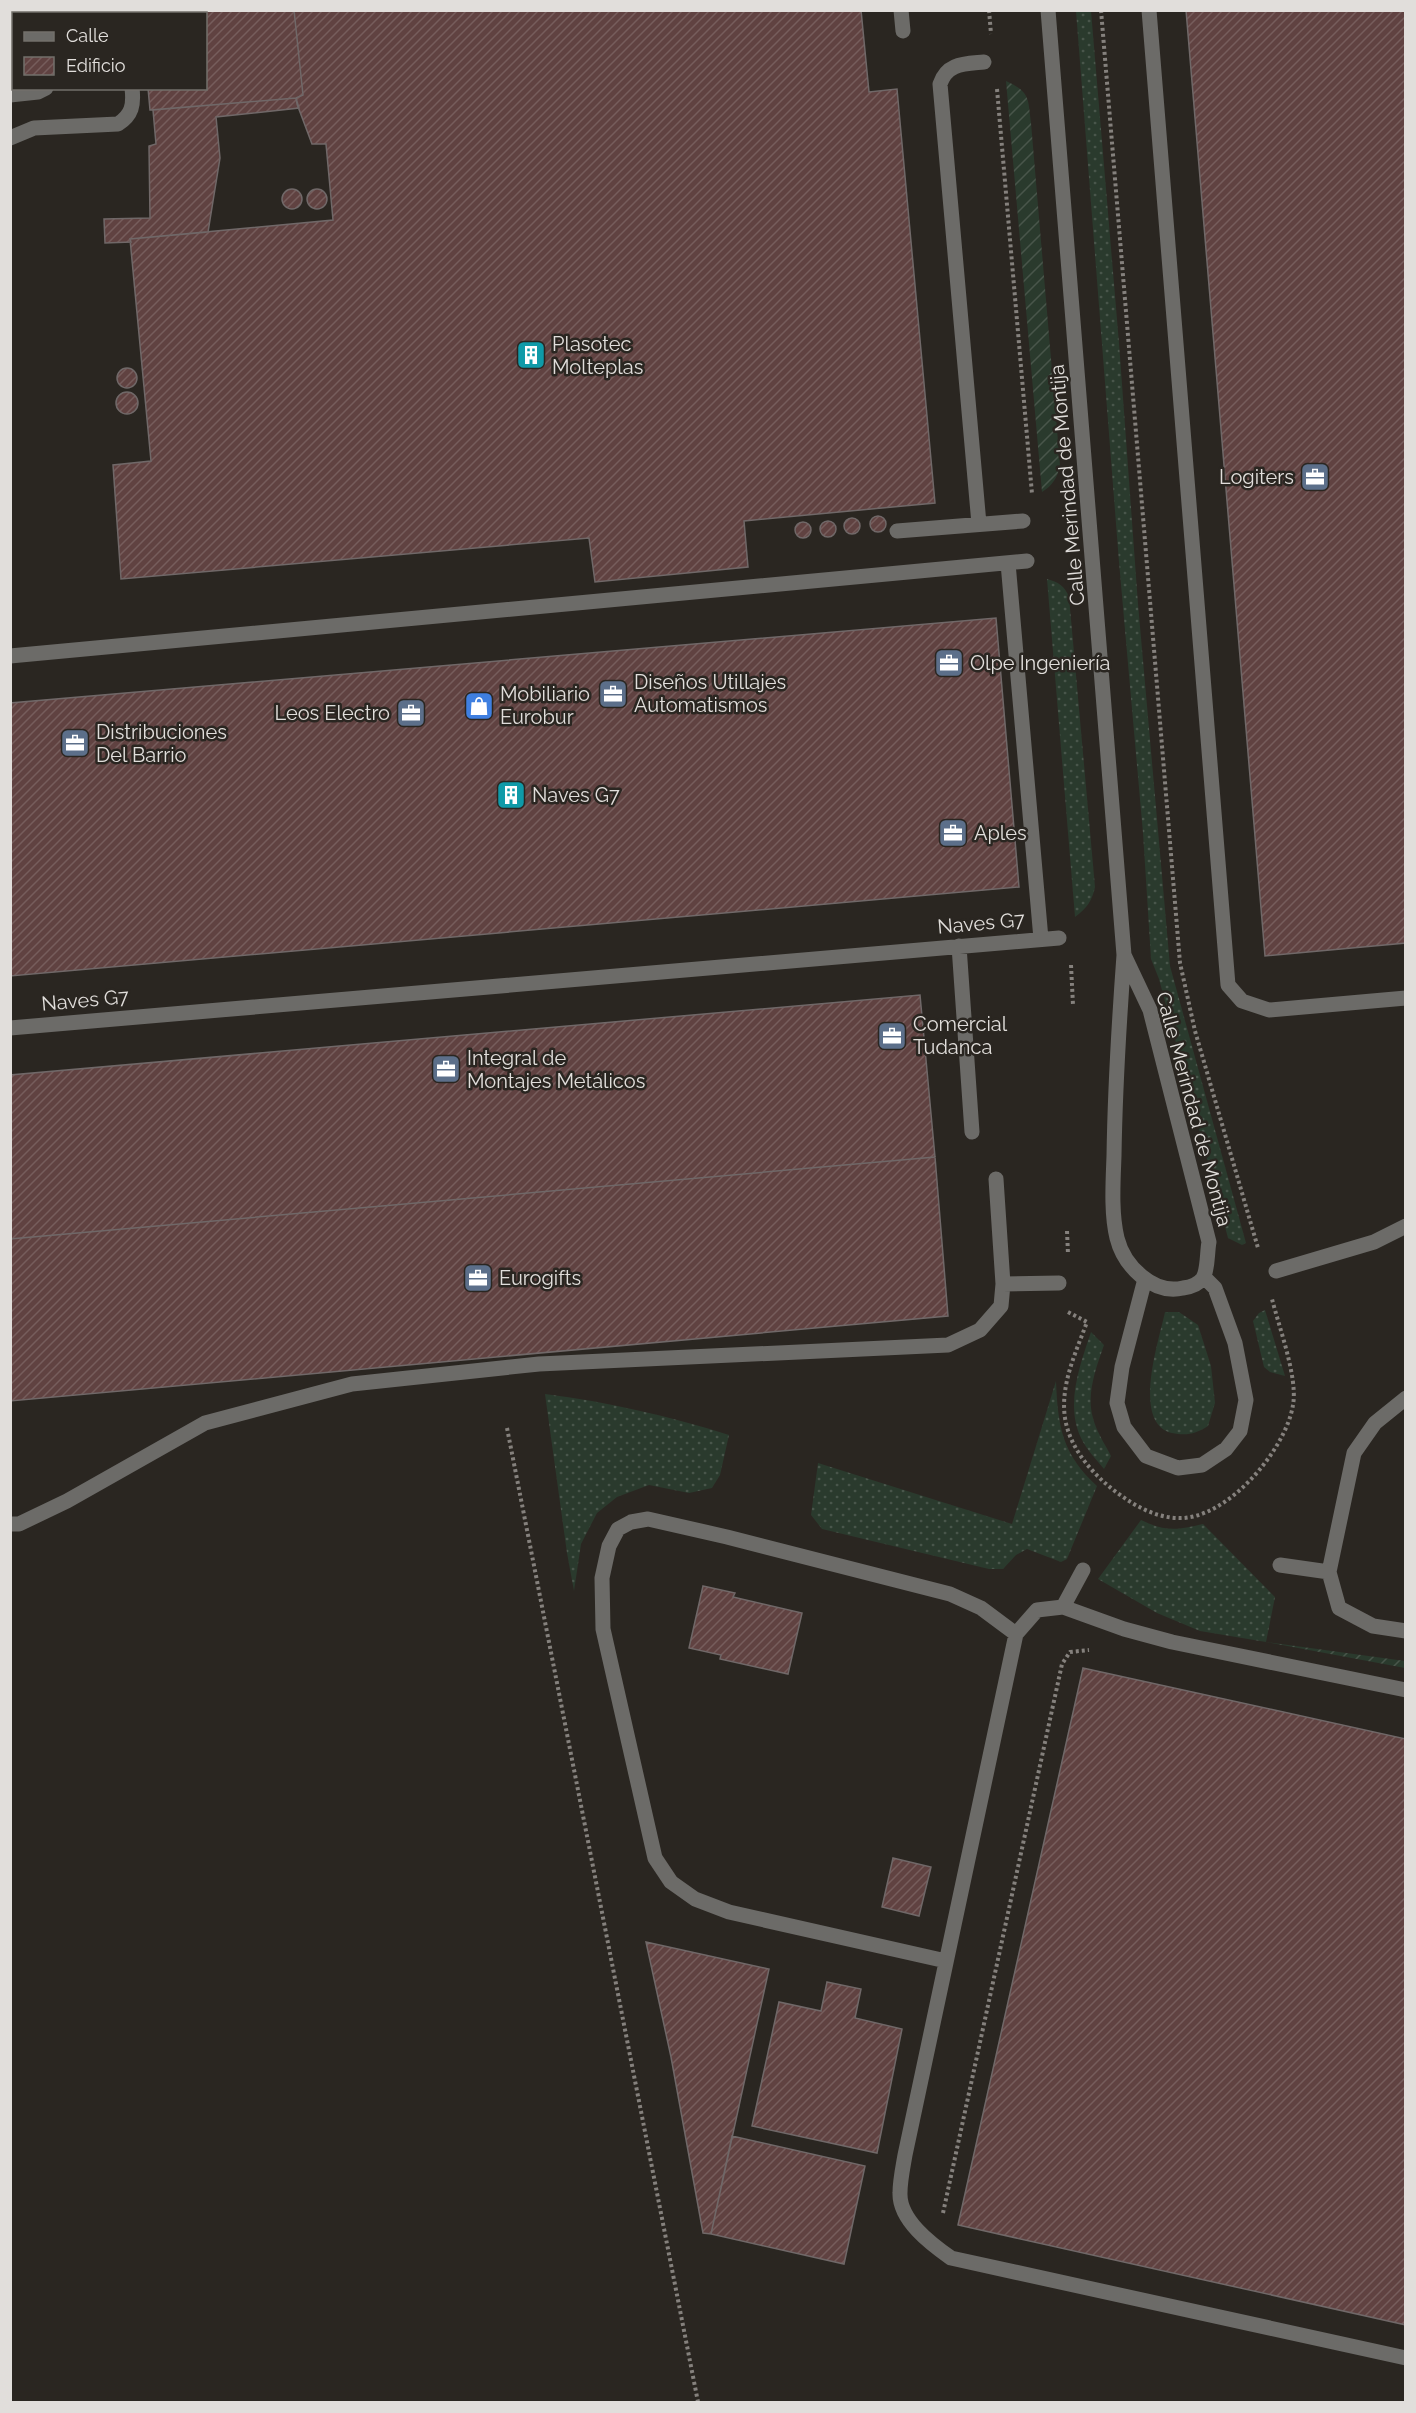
<svg xmlns="http://www.w3.org/2000/svg" width="1416" height="2413" font-family="Raleway,sans-serif">
	<defs>
		<pattern id="grass-dots" width="8" height="8" patternUnits="userSpaceOnUse" patternTransform="scale(1.5)"><rect width="8" height="8" fill="#2a3a2d"/><path d="M2 2h.1M6 6h.1" fill="none" stroke="#49564b" stroke-width="1.8" stroke-linecap="round"/></pattern>
		<pattern id="garden-furrows" width="10" height="10" patternUnits="userSpaceOnUse" patternTransform="scale(1.5)"><rect width="10" height="10" fill="#2a3a2d"/><path d="M-1 1l2-2M0 10L10 0M9 11l2-2" fill="none" stroke="#49564b"/></pattern>
		<pattern id="building-hatch" width="6" height="6" patternUnits="userSpaceOnUse" patternTransform="scale(1.5)"><rect width="6" height="6" fill="#604241"/><path d="M-1 1l2-2M0 6l6-6M5 7l2-2" fill="none" stroke="#765d5c"/></pattern>
	</defs>
	<rect width="100%" height="100%" fill="#2a2621"/>
	<path fill="url(#grass-dots)" d="M1076 11H1091L1119 343 1138 604 1170 966 1246 1243 1242 1245 1228 1238 1159 979 1151 959 1143 833 1119 562Z
		M1047 579C1058 582 1065 586 1069 597L1095 887C1092 901 1087 908 1075 917Z
		M1265 1310 1285 1376 1270 1372 1264 1367 1253 1321 1259 1313Z
		M1165 1312H1179L1198 1325 1211 1366 1215 1403 1208 1426C1196 1434 1186 1436 1172 1433 1131 1423 1159 1341 1165 1312Z
		M1091 1332 1104 1345C1096 1368 1086 1394 1093 1418 1096 1431 1105 1444 1111 1456L1104 1469C1096 1459 1086 1449 1081 1438 1065 1404 1080 1365 1091 1332Z
		M1056 1381C1058 1427 1062 1454 1097 1486L1067 1559 1061 1562 1027 1549 1016 1555 1003 1569H989L822 1529 811 1515 818 1463 1012 1524Z
		M545 1394C608 1402 669 1416 729 1435L720 1475 712 1488 689 1493 649 1485 617 1497 597 1513 581 1544 574 1591 567 1553Z
		M1141 1520C1166 1532 1177 1530 1203 1524L1275 1597 1266 1642 1200 1631 1157 1613 1098 1579Z"/>
	<path fill="url(#garden-furrows)" d="M1006 81C1030 92 1028 98 1031 123L1060 465C1058 477 1052 486 1042 492Z
		M1266 1642 1405 1661V1668Z"/>
	<path fill="url(#building-hatch)" stroke="#706868" stroke-width="1.5" d="M10 10H32V14H14V68H10Z
		M139 10H294L303 95 296 98 150 110 148 88H206V14H140Z
		M294 10H861L869 92 897 89 935 503 744 521 748 567 595 582 589 538 121 579 113 465 151 461 130 239 333 220 326 144H312L297 104 296 98 303 95Z
		M1186 10H1406V943L1265 956Z
		M296 98 299 108 216 117 220 158 208 232 130 239 131 242 105 243 104 219 150 218 149 146 156 144 153 110Z
		M307 199a10 10 0 1 1 20 0a10 10 0 1 1-20 0Z
		M282 199a10 10 0 1 1 20 0a10 10 0 1 1-20 0Z
		M117 378a10 10 0 1 1 20 0a10 10 0 1 1-20 0Z
		M116 403a11 11 0 1 1 22 0a11 11 0 1 1-22 0Z
		M870 524a8 8 0 1 1 16 0a8 8 0 1 1-16 0Z
		M844 526a8 8 0 1 1 16 0a8 8 0 1 1-16 0Z
		M820 529a8 8 0 1 1 16 0a8 8 0 1 1-16 0Z
		M795 530a8 8 0 1 1 16 0a8 8 0 1 1-16 0Z
		M996 618 1019 887 10 976V703Z
		M920 995 935 1157 10 1239V1075Z
		M935 1157 948 1316 10 1401V1239Z
		M703 1586 735 1593 733 1597 802 1613 788 1674 720 1659 721 1655 689 1648Z
		M1083 1668 1406 1739V2325L958 2225Z
		M893 1858 931 1867 919 1916 882 1907Z
		M646 1942 769 1969 711 2234 703 2233 671 2057Z
		M827 1982 861 1989 855 2018 902 2029 877 2153 752 2126 779 2002 821 2011Z
		M732 2136 865 2166 844 2264 711 2234Z"/>
	<g fill="none" stroke-linecap="round" stroke-linejoin="round">
		<path stroke="#85817d" stroke-width="4" stroke-dasharray="3 3" stroke-linecap="butt" d="M989 10 991 34
			M1101 10 1180 963 1195 1031 1258 1248
			M997 89 1032 494
			M1071 965 1073 1005
			M1067 1231 1068 1254
			M1068 1312 1087 1322C1076 1352 1060 1385 1065 1418 1069 1444 1086 1466 1105 1483 1125 1500 1150 1517 1177 1518 1226 1521 1286 1450 1293 1405 1298 1378 1279 1327 1272 1299
			M507 1428 698 2402
			M943 2213 1062 1664 1070 1652 1089 1650"/>
		<path stroke="#6c6b68" stroke-width="15" d="M70 10V14
			M122 10 123 14
			M901 10 903 31
			M1048 10 1124 955C1119 1023 1115 1089 1114 1156 1113 1183 1111 1213 1117 1238 1124 1266 1153 1295 1183 1288 1191 1287 1198 1285 1203 1278 1208 1270 1207 1252 1209 1242L1150 1010 1124 955
			M1149 10 1228 985 1242 1001 1269 1010 1406 998
			M10 95 38 92 46 88
			M10 138 34 128 118 124C132 115 134 105 132 88
			M979 524 940 84C947 63 964 64 984 62
			M897 531 1023 521
			M1008 563 1041 939
			M10 656 1027 561
			M959 946 972 1132
			M10 1028 1059 938
			M996 1179 1003 1284
			M1276 1271 1374 1242 1406 1226
			M1145 1279 1122 1367 1117 1403 1124 1427 1146 1456 1178 1468 1202 1465 1226 1449 1240 1431 1246 1400 1235 1343 1215 1288 1204 1277
			M1406 1398 1375 1423 1354 1453 1329 1572 1339 1608 1373 1626 1406 1631
			M10 1524H19L67 1501 205 1423 352 1384 539 1364 948 1345 980 1330 1001 1306 1003 1284 1059 1283
			M1280 1565 1329 1572
			M1063 1607 1083 1570
			M1406 1690 1172 1642 1124 1629 1063 1607 1037 1610 1016 1634 905 2155C903 2167 900 2180 900 2193 899 2220 931 2244 951 2258L1406 2358
			M946 1961 729 1912 695 1899 671 1882 655 1858 603 1629 602 1578 609 1546 618 1529 631 1522 648 1519 727 1537 950 1594 981 1608 1016 1634"/>
	</g>
	<defs>
		<g id="building-square" transform="scale(1.5)"><rect x="-9" y="-9" width="18" height="18" rx="4" fill="#0f9aa8" stroke="#2a2621"/><path d="M-4-6H4V6H1V3H-1V6H-4ZM-2.5-4.3h1.7v1.8h-1.7ZM.8-4.3h1.7v1.8H.8ZM-2.5-1h1.7V.8h-1.7ZM.8-1h1.7V.8H.8Z" fill="#fff"/></g>
		<g id="office-square" transform="scale(1.5)"><rect x="-9" y="-9" width="18" height="18" rx="4" fill="#5c6f8a" stroke="#2a2621"/><path d="M-6-3h4V-5.5h4V-3h4V5H-6ZM-1-4.5V-3h2v-1.5ZM-6 0V1H6V0Z" fill="#fff"/></g>
		<g id="shop-square" transform="scale(1.5)"><rect x="-9" y="-9" width="18" height="18" rx="4" fill="#3f7fe0" stroke="#2a2621"/><path d="M-5-2.5h2.3a2.7 3.5 0 0 1 5.4 0H5L5.5 6h-11ZM-1.5-2.5h3a1.5 2.3 0 0 0-3 0Z" fill="#fff"/></g>
	</defs>
	<g fill-rule="evenodd">
		<use href="#building-square" x="531" y="355"/>
		<use href="#office-square" x="1315" y="477"/>
		<use href="#office-square" x="949" y="663"/>
		<use href="#office-square" x="613" y="694"/>
		<use href="#shop-square" x="479" y="706"/>
		<use href="#office-square" x="411" y="713"/>
		<use href="#office-square" x="75" y="743"/>
		<use href="#building-square" x="511" y="795"/>
		<use href="#office-square" x="953" y="833"/>
		<use href="#office-square" x="892" y="1036"/>
		<use href="#office-square" x="446" y="1069"/>
		<use href="#office-square" x="478" y="1278"/>
	</g>
	<g text-anchor="middle" stroke-width="5" stroke-linejoin="round" paint-order="stroke">
		<g font-size="20" fill="#e1dedb" stroke="#2a2621" text-anchor="start">
			<text x="552" y="351">Plasotec<tspan x="552" dy="23">Molteplas</tspan></text>
			<text x="1294" y="484" text-anchor="end">Logiters</text>
			<text x="970" y="670">Olpe Ingeniería</text>
			<text x="634" y="689">Diseños Utillajes<tspan x="634" dy="23">Automatismos</tspan></text>
			<text x="500" y="701">Mobiliario<tspan x="500" dy="23">Eurobur</tspan></text>
			<text x="390" y="720" text-anchor="end">Leos Electro</text>
			<text x="96" y="739">Distribuciones<tspan x="96" dy="23">Del Barrio</tspan></text>
			<text x="532" y="802">Naves G7</text>
			<text x="974" y="840">Aples</text>
			<text x="913" y="1031">Comercial<tspan x="913" dy="23">Tudanca</tspan></text>
			<text x="467" y="1065">Integral de<tspan x="467" dy="23">Montajes Metálicos</tspan></text>
			<text x="499" y="1285">Eurogifts</text>
		</g>
		<g font-size="20" fill="#e1dedb" stroke="#2a2621">
			<text transform="translate(1067 485) rotate(-95)" y="7">Calle Merindad de Montija</text>
			<text transform="translate(981 923) rotate(-5)" y="7">Naves G7</text>
			<text transform="translate(85 1000) rotate(-5)" y="7">Naves G7</text>
			<text transform="translate(1194 1109) rotate(75)" y="7">Calle Merindad de Montija</text>
		</g>
	</g>
	<rect width="1416" height="2413" fill="none" stroke="#e1dedb" stroke-width="24"/>
	<rect x="12" y="12" width="195" height="78" fill="#2a2621" stroke="#73706b" stroke-width="1.5"/>
	<rect x="24" y="32" width="30" height="9" fill="#6c6b68" stroke="#73706b" stroke-width="1.5"/>
	<text x="66" y="42" font-size="18" fill="#e1dedb">Calle</text>
	<rect x="24" y="57" width="30" height="18" fill="url(#building-hatch)" stroke="#73706b" stroke-width="1.5"/>
	<text x="66" y="72" font-size="18" fill="#e1dedb">Edificio</text>
</svg>
